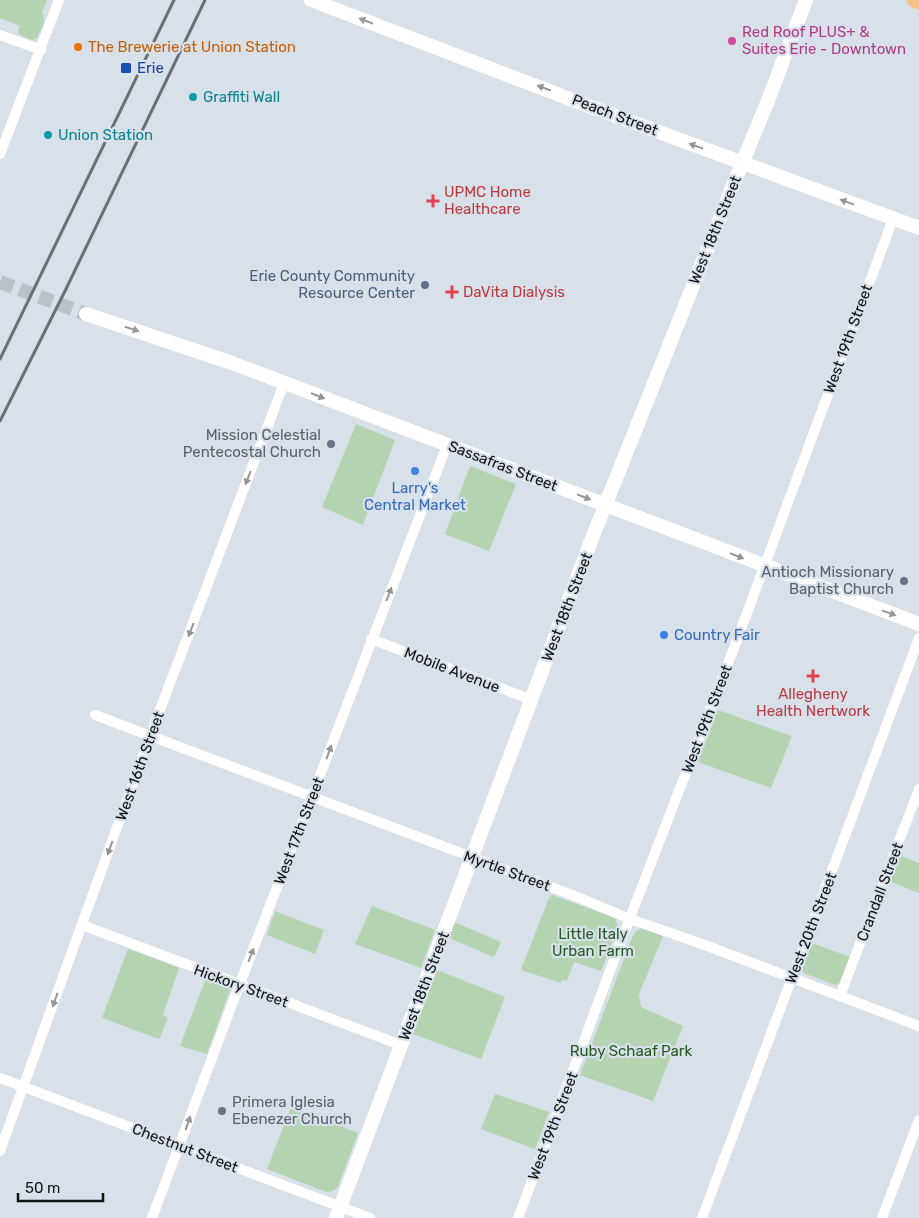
<svg xmlns="http://www.w3.org/2000/svg" width="919" height="1218" font-family="Rubik,sans-serif">
	<rect width="100%" height="100%" fill="#d8e0e9"/>
	<path fill="#b4d3b0" d="M0 0H47L42 12C47 20 41 30 37 38L32 40 20 35 18 32 20 26 0 18Z
		M356 424 395 440 363 525 322 507Z
		M470 466 516 484 489 551 445 534Z
		M718 710 792 736 771 788 698 762Z
		M898 855 919 863V893L889 881Z
		M552 895 615 918 618 927 601 971 574 962 567 981 562 980 561 983 521 970 549 898Z
		M372 906 435 930 421 968 355 944Z
		M275 911 324 930 315 954 267 935Z
		M454 922 501 942 494 957 449 938Z
		M641 928 663 936 639 994 641 1007 683 1026 653 1101 580 1075 632 938 635 932Z
		M812 943 850 957 840 983 835 985 804 973 802 971Z
		M128 949 179 968 163 1015 168 1018 159 1039 102 1018Z
		M437 970 505 997 481 1059 413 1034Z
		M206 978 231 987 207 1054 180 1046Z
		M495 1094 549 1112 535 1149 481 1129Z
		M291 1107 358 1133 338 1187 333 1191 326 1192 267 1169Z"/>
	<g fill="none" stroke-linecap="round" stroke-linejoin="round">
		<path stroke="#bac1c9" stroke-width="14" stroke-dasharray="14 7" stroke-linecap="butt" d="M0 282 86 314"/>
		<path stroke="#fff" stroke-width="10" d="M0 35 41 50
			M0 154 59 0
			M371 639 532 700
			M95 715 575 896 630 919 702 944 919 1026
			M82 925 401 1045
			M840 996 919 789
			M0 1078 370 1218
			M0 1151 150 736 284 383
			M152 1218 239 986 447 445
			M518 1218 623 936 734 648 893 219
			M702 1218 919 638
			M882 1218 919 1120"/>
		<path stroke="#fff" stroke-width="14" d="M311 0 583 104 919 228
			M86 314 232 363 919 624
			M336 1218 591 541 734 183 767 103 806 0"/>
		<path stroke="#f8c486" stroke-width="15" d="M914 0 919 2"/>
		<path stroke="#6a7075" stroke-width="3" d="M0 359 174 0
			M0 421 66 289 205 0"/>
	</g>
	<defs><path id="oneway-solid" d="M-6-.8H1V-3.2L6.5 0L1 3.2V.8H-6Z" transform="scale(1.25)"/></defs>
	<g fill="#939596">
		<use href="#oneway-solid" transform="translate(366 21) rotate(-159)"/>
		<use href="#oneway-solid" transform="translate(544 88) rotate(-159)"/>
		<use href="#oneway-solid" transform="translate(696 146) rotate(-160)"/>
		<use href="#oneway-solid" transform="translate(847 202) rotate(-160)"/>
		<use href="#oneway-solid" transform="translate(132 329) rotate(18)"/>
		<use href="#oneway-solid" transform="translate(318 396) rotate(22)"/>
		<use href="#oneway-solid" transform="translate(248 478) rotate(111)"/>
		<use href="#oneway-solid" transform="translate(584 497) rotate(21)"/>
		<use href="#oneway-solid" transform="translate(737 556) rotate(22)"/>
		<use href="#oneway-solid" transform="translate(389 594) rotate(-69)"/>
		<use href="#oneway-solid" transform="translate(889 613) rotate(20)"/>
		<use href="#oneway-solid" transform="translate(191 630) rotate(111)"/>
		<use href="#oneway-solid" transform="translate(329 752) rotate(-70)"/>
		<use href="#oneway-solid" transform="translate(110 848) rotate(110)"/>
		<use href="#oneway-solid" transform="translate(251 955) rotate(-69)"/>
		<use href="#oneway-solid" transform="translate(55 1000) rotate(110)"/>
		<use href="#oneway-solid" transform="translate(188 1123) rotate(-70)"/>
	</g>
	<circle fill="#d1479c" stroke="#d8e0e9" stroke-width="2" cx="732" cy="41" r="5"/>
	<circle fill="#e8710a" stroke="#d8e0e9" stroke-width="2" cx="78" cy="47" r="5"/>
	<rect fill="#1a4fb4" stroke="#d8e0e9" stroke-width="2" x="120" y="62" width="12" height="12" rx="2.5"/>
	<g fill="#0f9aa8" stroke="#d8e0e9" stroke-width="2">
		<circle cx="193" cy="97" r="5"/>
		<circle cx="48" cy="135" r="5"/>
	</g>
	<g fill="#e0444e" stroke="#d8e0e9" stroke-width="2">
		<path d="M430.5 193.5h5v5h5v5h-5v5h-5v-5h-5v-5h5z"/>
		<path d="M449.5 284.5h5v5h5v5h-5v5h-5v-5h-5v-5h5z"/>
		<path d="M810.5 668.5h5v5h5v5h-5v5h-5v-5h-5v-5h5z"/>
	</g>
	<circle fill="#5c6f8a" stroke="#d8e0e9" stroke-width="2" cx="425" cy="285" r="5"/>
	<g fill="#6b7280" stroke="#d8e0e9" stroke-width="2">
		<circle cx="331" cy="444" r="5"/>
		<circle cx="904" cy="581" r="5"/>
		<circle cx="222" cy="1111" r="5"/>
	</g>
	<g fill="#3f7fe0" stroke="#d8e0e9" stroke-width="2">
		<circle cx="415" cy="471" r="5"/>
		<circle cx="664" cy="635" r="5"/>
	</g>
	<g text-anchor="middle" stroke-width="4.5" stroke-linejoin="round" paint-order="stroke">
		<g font-size="15" fill="#b23c85" stroke="#d8e0e9" text-anchor="start">
			<text x="742" y="37">Red Roof PLUS+ &amp;<tspan x="742" dy="17">Suites Erie - Downtown</tspan></text>
		</g>
		<g font-size="15" fill="#c56008" stroke="#d8e0e9" text-anchor="start">
			<text x="88" y="52">The Brewerie at Union Station</text>
		</g>
		<g font-size="15" fill="#164399" stroke="#d8e0e9" text-anchor="start">
			<text x="137" y="73">Erie</text>
		</g>
		<g font-size="15" fill="#0d838f" stroke="#d8e0e9" text-anchor="start">
			<text x="203" y="102">Graffiti Wall</text>
			<text x="58" y="140">Union Station</text>
		</g>
		<g font-size="15" fill="#101316" stroke="#d8e0e9">
			<text transform="translate(615 115) rotate(21)" y="5">Peach Street</text>
			<text transform="translate(715 230) rotate(-68)" y="5">West 18th Street</text>
			<text transform="translate(848 339) rotate(-70)" y="5">West 19th Street</text>
			<text transform="translate(503 466) rotate(21)" y="5">Sassafras Street</text>
			<text transform="translate(567 607) rotate(-69)" y="5">West 18th Street</text>
			<text transform="translate(452 670) rotate(21)" y="5">Mobile Avenue</text>
			<text transform="translate(707 719) rotate(-69)" y="5">West 19th Street</text>
			<text transform="translate(140 766) rotate(-70)" y="5">West 16th Street</text>
			<text transform="translate(299 831) rotate(-69)" y="5">West 17th Street</text>
			<text transform="translate(507 871) rotate(20)" y="5">Myrtle Street</text>
			<text transform="translate(880 892) rotate(-69)" y="5">Crandall Street</text>
			<text transform="translate(811 928) rotate(-69)" y="5">West 20th Street</text>
			<text transform="translate(241 986) rotate(20)" y="5">Hickory Street</text>
			<text transform="translate(424 986) rotate(-69)" y="5">West 18th Street</text>
			<text transform="translate(553 1126) rotate(-69)" y="5">West 19th Street</text>
			<text transform="translate(185 1148) rotate(21)" y="5">Chestnut Street</text>
		</g>
		<g font-size="15" fill="#be3a42" stroke="#d8e0e9" text-anchor="start">
			<text x="444" y="197">UPMC Home<tspan x="444" dy="17">Healthcare</tspan></text>
			<text x="463" y="297">DaVita Dialysis</text>
			<text x="813" y="699" text-anchor="middle">Allegheny<tspan x="813" dy="17">Health Nertwork</tspan></text>
		</g>
		<g font-size="15" fill="#4e5e75" stroke="#d8e0e9" text-anchor="end">
			<text x="415" y="281">Erie County Community<tspan x="415" dy="17">Resource Center</tspan></text>
		</g>
		<g font-size="15" fill="#5b616d" stroke="#d8e0e9" text-anchor="end">
			<text x="321" y="440">Mission Celestial<tspan x="321" dy="17">Pentecostal Church</tspan></text>
			<text x="894" y="577">Antioch Missionary<tspan x="894" dy="17">Baptist Church</tspan></text>
			<text x="232" y="1107" text-anchor="start">Primera Iglesia<tspan x="232" dy="17">Ebenezer Church</tspan></text>
		</g>
		<g font-size="15" fill="#366cbe" stroke="#d8e0e9">
			<text x="415" y="493">Larry's<tspan x="415" dy="17">Central Market</tspan></text>
			<text x="674" y="640" text-anchor="start">Country Fair</text>
		</g>
		<g font-size="15" fill="#275923" stroke="#d8e0e9">
			<text x="593" y="939">Little Italy<tspan x="593" dy="17">Urban Farm</tspan></text>
			<text x="631" y="1056">Ruby Schaaf Park</text>
		</g>
	</g>
	<path d="M18 1193v8h85v-8" fill="none" stroke="#101316" stroke-width="2.5"/>
	<text x="25" y="1193" font-size="15" fill="#101316" stroke="#d8e0e9" stroke-width="4" paint-order="stroke">50 m</text>
</svg>
